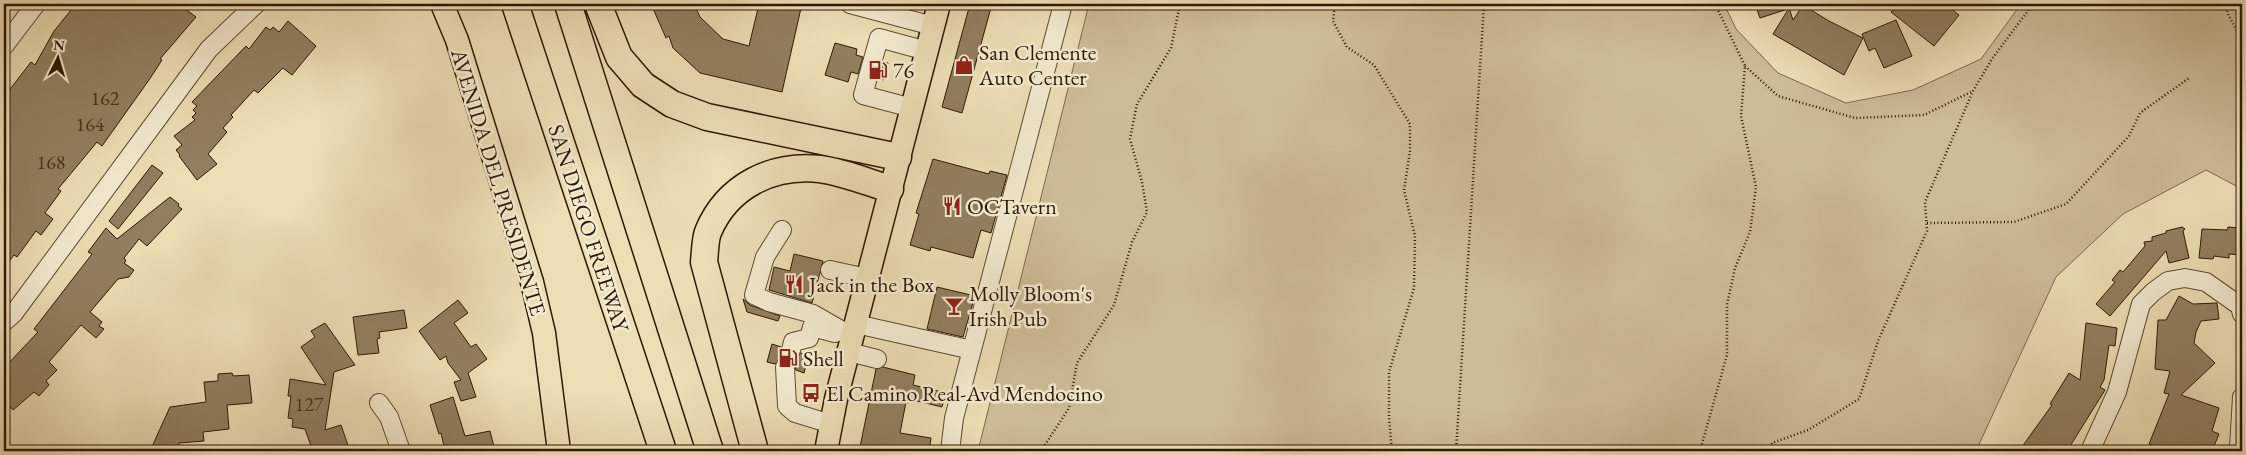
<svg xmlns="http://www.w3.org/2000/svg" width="2246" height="455" font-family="'EB Garamond',serif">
	<rect width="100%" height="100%" fill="#ecdeb5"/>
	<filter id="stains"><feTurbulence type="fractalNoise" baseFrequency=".004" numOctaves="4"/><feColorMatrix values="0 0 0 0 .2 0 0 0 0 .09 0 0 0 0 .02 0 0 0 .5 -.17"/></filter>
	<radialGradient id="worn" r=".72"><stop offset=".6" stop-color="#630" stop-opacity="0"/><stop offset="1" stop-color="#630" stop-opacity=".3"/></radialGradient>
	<path fill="#ccbc97" stroke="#7d6a4c" d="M1089 4H1724L1736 29 1778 73 1846 103 1913 90 1981 59 2021 4H2242V189L2206 170 2123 214 2056 277 1976 451H978Z"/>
	<path fill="#917f5f" stroke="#2e1802" d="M76 4H179L196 17 160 59 162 60 149 80 102 146 97 142 58 189 61 191 45 213 53 219 41 235 36 231 17 257 14 255 4 268V195L10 186 4 184V97L31 62 35 65 54 31Z
		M651 4H694L700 17 723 39 749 46 759 4H785L801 8 782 92 700 73 673 48 669 36 666 38Z
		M970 4H992L962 113 942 107Z
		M1755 4H1797V6L1760 18Z
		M1898 4H1945L1959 15 1934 46 1891 12Z
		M1803 5 1829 21 1863 38 1844 75 1773 34 1789 8 1793 20Z
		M1896 20 1912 56 1884 68 1875 48 1869 51 1862 34Z
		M288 21 316 46 292 75 283 68 258 93 254 90 231 115 233 117 223 128 227 132 208 154 217 164 197 180 179 156 180 155 176 150 182 145 174 136 195 120 192 117 196 113 193 110 197 106 192 102 246 46 249 49 266 27 270 30 273 27 279 32Z
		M835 43 857 49 856 55 863 57 858 74 851 72 848 82 825 75Z
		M883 62 888 63 883 80 879 79Z
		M933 159 989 174 990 171 1007 175 991 233 981 230 973 258 931 247 930 251 910 245 919 214 916 213Z
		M152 165 163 173 118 229 109 221Z
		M170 197 179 204 178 206 182 209 147 246 139 239 124 258 126 261 124 263 134 270 129 277 118 279 90 312 102 322 99 326 104 329 96 338 81 325 49 362 57 370 46 381 49 385 39 396 34 392 13 410 4 399V368L38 332 34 329 92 254 88 252 106 228 117 239Z
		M2182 227 2185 229 2183 231 2189 258 2169 263 2166 251 2110 316 2096 304 2115 282 2112 280 2120 270 2123 272 2145 246 2144 242 2152 241V237L2166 233V231Z
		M2228 227 2242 228V255L2229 254V258L2214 256 2213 259 2199 258 2202 229 2227 230Z
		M794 254 823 261 812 303 769 290 774 267 790 271Z
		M937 287 975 296 963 337 927 329Z
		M2179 296 2193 304 2217 303 2219 319 2201 321 2196 332 2194 343 2215 363 2181 395 2219 408 2212 431 2219 434 2212 451 2201 447 2200 451H2168L2149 444 2169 394 2164 393 2170 371 2155 369 2158 320H2166Z
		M743 299 750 305 780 316 778 321 747 312Z
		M458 300 468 313 454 323 471 347 476 344 487 359 468 373 476 397 461 401 454 382 461 380 448 363 446 356 440 360 419 331Z
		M404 310 407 328 379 332 380 338 377 339 379 353 358 355 353 317Z
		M325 323 355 365 334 372 325 430 341 425 350 451 312 449 305 429 292 427 293 419 288 418 291 396H288L290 379 326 385 301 347 315 337 311 331Z
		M2086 323 2117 328 2115 346 2109 345 2104 380 2100 387 2105 390 2067 451H2019L2052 405 2050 404 2069 373 2080 380Z
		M772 344 781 347 783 357 775 364 767 362Z
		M801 353 809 355 804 373 796 370 793 360Z
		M883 367 915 375 913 385 946 393 942 407 909 399 908 403 906 402 900 433 931 438 929 451H891L860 447 876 369Z
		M232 373 233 376 249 375 252 403 227 405 229 429 203 432 204 441 179 443 175 451H150L170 407 206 402 204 382 218 381V374Z
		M453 397 465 436 490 431 495 451H445L441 433 439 434 430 405Z"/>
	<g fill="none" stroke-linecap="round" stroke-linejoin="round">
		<g stroke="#5e4a2f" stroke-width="20">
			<path id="minor" d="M850 4 933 26
				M4 46 36 4
				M912 108 863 95 879 38 927 51
				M782 230 765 257 754 295 769 302 813 314 853 337
				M830 270 867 278
				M4 322 14 313 209 49 256 4
				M856 324 972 350
				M791 350 793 342 809 338 812 327 835 333
				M849 352 877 359
				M785 367 787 406 795 413 831 424
				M379 403 389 417 401 451
				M2239 447 2242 397
				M950 451 954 418 1063 4
				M2090 451 2117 392 2141 304 2153 292 2168 281 2185 278 2206 282 2240 306 2242 314"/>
		</g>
		<g stroke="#2e1802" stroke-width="25">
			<path id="major" d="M442 4 457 40 532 282 544 333 559 451
				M826 451 836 399 939 4"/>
		</g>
		<g stroke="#2e1802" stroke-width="29">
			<path id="highway" d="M515 4 663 451
				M568 4 710 451
				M598 4 619 57 643 85 672 104 707 117 898 157
				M755 451 704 262C705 253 705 240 708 232 727 186 772 164 820 169 843 172 867 182 890 189"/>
		</g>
		<path stroke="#2e1802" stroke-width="2.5" stroke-dasharray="1 2.5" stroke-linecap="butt" d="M1335 4 1333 21 1347 47 1374 65 1410 124V151L1404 190 1415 236 1414 288 1389 372V418L1392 451
			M2229 4 2227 12 2239 35
			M1745 66 1778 96 1855 118 1924 115 1971 92
			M1927 223 2014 222 2066 204 2129 136 2140 113 2189 78
			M1041 451 1069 408 1077 363 1114 305 1132 242 1147 212 1142 182 1130 139 1137 104 1171 48 1180 4
			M1456 451 1484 4
			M1700 451 1727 355V305L1735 268 1750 232 1756 187 1741 116 1745 66 1715 4
			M1770 451 1772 443 1808 430 1859 399 1878 341 1927 231 1925 202 1973 91 1992 59 2033 4"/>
		<use href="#minor" stroke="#f3eacf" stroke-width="18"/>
		<use href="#major" stroke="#ecdeb5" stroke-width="22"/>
		<use href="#highway" stroke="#ecdeb5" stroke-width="26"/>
	</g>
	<defs>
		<g id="shop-bare" transform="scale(1.5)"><path d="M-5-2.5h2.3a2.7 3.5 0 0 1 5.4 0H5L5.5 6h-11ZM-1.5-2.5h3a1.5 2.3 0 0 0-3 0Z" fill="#8f2418" stroke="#f3eacf" stroke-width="2.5" paint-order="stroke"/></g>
		<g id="fuel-bare" transform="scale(1.5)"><path d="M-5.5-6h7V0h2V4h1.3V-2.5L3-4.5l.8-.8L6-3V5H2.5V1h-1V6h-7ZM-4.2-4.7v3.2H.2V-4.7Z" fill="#8f2418" stroke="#f3eacf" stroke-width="2.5" paint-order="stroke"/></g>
		<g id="restaurant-bare" transform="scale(1.5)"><path d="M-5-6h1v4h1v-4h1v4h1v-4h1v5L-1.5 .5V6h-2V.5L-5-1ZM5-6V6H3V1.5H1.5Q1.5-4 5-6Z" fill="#8f2418" stroke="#f3eacf" stroke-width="2.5" paint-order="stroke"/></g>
		<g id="bar-bare" transform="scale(1.5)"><path d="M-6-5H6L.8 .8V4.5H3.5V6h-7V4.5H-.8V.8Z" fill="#8f2418" stroke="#f3eacf" stroke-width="2.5" paint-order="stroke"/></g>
		<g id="bus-bare" transform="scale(1.5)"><path d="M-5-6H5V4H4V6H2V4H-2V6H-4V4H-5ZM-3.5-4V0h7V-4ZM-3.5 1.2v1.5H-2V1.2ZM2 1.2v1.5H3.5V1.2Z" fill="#8f2418" stroke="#f3eacf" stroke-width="2.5" paint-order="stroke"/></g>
	</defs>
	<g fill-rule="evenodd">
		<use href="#shop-bare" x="964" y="65"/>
		<use href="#fuel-bare" x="878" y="70"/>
		<use href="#restaurant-bare" x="952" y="206"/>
		<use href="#restaurant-bare" x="794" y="284"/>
		<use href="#bar-bare" x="954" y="306"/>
		<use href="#fuel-bare" x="788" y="358"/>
		<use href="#bus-bare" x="811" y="393"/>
	</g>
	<g text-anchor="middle" stroke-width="5" stroke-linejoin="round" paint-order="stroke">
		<g font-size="20" fill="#473219">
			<text x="105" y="105">162</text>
			<text x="90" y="131">164</text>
			<text x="51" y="169">168</text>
			<text x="309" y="411">127</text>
		</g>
		<g font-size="22" fill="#2e1802" stroke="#f3eacf" text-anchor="start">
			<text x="979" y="60">San Clemente<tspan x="979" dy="25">Auto Center</tspan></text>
			<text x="893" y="78">76</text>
			<text x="967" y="214">OCTavern</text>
			<text x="809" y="292">Jack in the Box</text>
			<text x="969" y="301">Molly Bloom's<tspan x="969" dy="25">Irish Pub</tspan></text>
			<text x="803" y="366">Shell</text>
			<text x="826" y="401">El Camino Real-Avd Mendocino</text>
		</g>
		<g font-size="22" fill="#2e1802" stroke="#f3eacf">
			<text transform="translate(499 182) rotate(73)" y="8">AVENIDA DEL PRESIDENTE</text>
			<text transform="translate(589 228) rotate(72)" y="8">SAN DIEGO FREEWAY</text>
		</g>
	</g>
	<rect width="2246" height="455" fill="none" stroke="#ecdeb5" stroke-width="20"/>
	<rect x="5" y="5" width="2236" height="445" fill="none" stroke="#2e1802" stroke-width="2.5"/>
	<rect x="10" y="10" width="2226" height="435" fill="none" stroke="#2e1802"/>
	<g transform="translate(58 58) rotate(5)" stroke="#f3eacf" stroke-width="4" paint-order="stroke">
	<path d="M0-4L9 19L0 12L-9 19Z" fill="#2e1802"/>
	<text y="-8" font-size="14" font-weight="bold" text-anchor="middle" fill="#2e1802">N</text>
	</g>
	<rect width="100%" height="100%" filter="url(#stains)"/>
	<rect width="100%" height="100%" fill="url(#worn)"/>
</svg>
